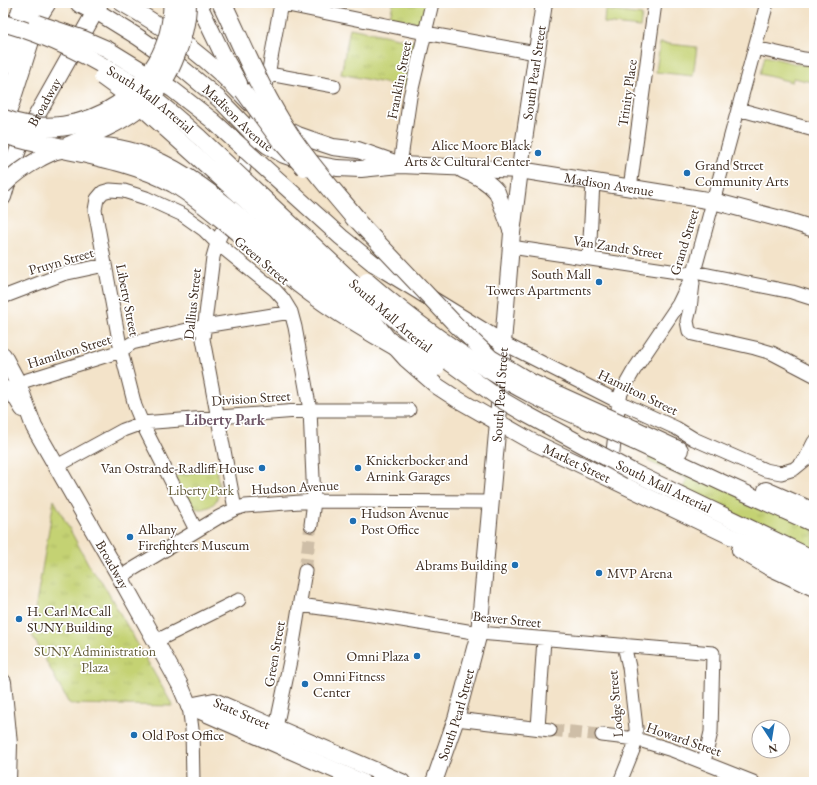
<svg xmlns="http://www.w3.org/2000/svg" width="817" height="785" font-family="'EB Garamond',serif">
	<defs>
		<pattern id="grass-tufts" width="24" height="20" patternUnits="userSpaceOnUse"><rect width="24" height="20" fill="#c4d273"/><path d="M3 7l-1-3M5 7V3M7 7l1-3M15 17l-1-3M17 17v-4M19 17l1-3" fill="none" stroke="#a9b463"/></pattern>
	</defs>
	<rect width="100%" height="100%" fill="#fff"/>
	<filter id="ink" filterUnits="userSpaceOnUse"><feTurbulence type="fractalNoise" baseFrequency=".025" numOctaves="2"/><feDisplacementMap in="SourceGraphic" scale="8" xChannelSelector="R" yChannelSelector="G"/><feConvolveMatrix kernelMatrix="1 2 1 2 8 2 1 2 1" color-interpolation-filters="sRGB"/></filter>
	<filter id="wash" filterUnits="userSpaceOnUse"><feTurbulence type="fractalNoise" baseFrequency=".012" numOctaves="4" result="noise"/><feDisplacementMap in="SourceGraphic" scale="16" xChannelSelector="R" yChannelSelector="G"/><feGaussianBlur stdDeviation="0.9" result="paint"/><feColorMatrix in="noise" values="0 0 0 0 0 0 0 0 0 0 0 0 0 0 0 0 0 1.4 0 .05"/><feComposite in="paint" operator="in"/></filter>
	<g filter="url(#wash)">
		<rect width="100%" height="100%" fill="#f3e3c9"/>
		<path fill="url(#grass-tufts)" stroke="#807e48" d="M393 3H427L422 24 390 17Z
			M350 28 417 42 408 88 341 74Z
			M651 454 814 528V553L683 489 687 479 648 461Z
			M216 467C218 481 224 503 206 508 201 510 195 509 191 506 183 499 179 485 174 476Z
			M54 500 91 569 102 582 173 706 71 704 68 702 31 633Z"/>
		<path fill="#c4d273" stroke="#807e48" d="M605 10 642 15 640 27 604 23Z
			M660 43 697 47 693 76 656 72Z
			M765 56 797 64 814 66V76L812 82 793 78 792 82 760 74Z"/>
	</g>
	<g filter="url(#ink)">
		<g fill="none" stroke-linecap="round" stroke-linejoin="round">
			<path stroke="#cebea7" stroke-width="13" stroke-dasharray="13 6" stroke-linecap="butt" d="M305 571 311 525
				M550 730 602 735"/>
			<g stroke="#574638" stroke-width="15">
				<path id="minor" d="M278 3 425 33 536 53
					M755 48 804 59 814 60
					M269 74 334 86
					M738 109 814 130
					M400 165 410 97 432 3
					M239 184 249 150 252 133 265 92 281 3
					M630 188 655 3
					M229 216 217 243 213 257 203 339 235 509
					M511 247 684 273 694 272 792 292 814 299
					M589 259 593 182
					M693 283 690 309 687 321 689 331 693 334 755 348 772 353 814 375
					M3 297 63 274 105 265
					M503 343 619 402 676 428 694 439 765 470 781 473 794 469 805 460 814 442
					M18 383 121 351 132 343 204 326 291 312
					M57 466 123 430 142 423 310 410H409
					M611 468 618 409 621 393 634 370 678 305 694 272 767 3
					M196 530 142 423 135 406 121 351 95 210 97 199 103 192 110 190 124 191 146 198 183 215 204 230 217 243 275 290 283 299 291 312 295 327 310 410 314 501 311 525
					M120 577 219 517 235 509 245 506 314 501 491 502
					M300 605 372 615 479 633 713 653 711 732 704 762
					M156 641 239 600
					M189 706 192 729 193 782
					M456 719 550 730
					M538 728 544 639
					M602 735 636 739 672 750 753 782
					M274 737 291 656 305 571
					M620 782 633 750 636 739V728L629 667 624 645"/>
			</g>
			<g stroke="#574638" stroke-width="18">
				<g id="major">
					<path d="M122 3C173 32 210 60 250 103"/>
					<path d="M198 3 223 55 239 83"/>
					<path id="s1" d="M96 11 138 37 177 64 219 99 252 133 267 145 284 155 304 162 337 168 361 169 400 165 520 170 713 201 792 222 814 229"/>
					<path d="M282 127 298 135 315 141 333 147 358 150 395 163"/>
					<path d="M463 170C476 175 488 181 497 192L511 230"/>
					<path id="s2" d="M3 197 13 163 19 147 100 3"/>
					<path d="M373 263 503 343"/>
					<path id="s3" d="M3 355 18 383 34 427 120 577 180 685 189 706"/>
					<path d="M3 388 15 396 23 409"/>
					<path id="s4" d="M457 399 529 440 728 535 814 574"/>
					<path d="M635 429 680 450"/>
					<path d="M633 441 725 484 814 524"/>
					<path d="M631 471 814 559"/>
					<path d="M766 490 814 511"/>
					<path d="M740 550 767 566 814 588"/>
					<path d="M3 682 9 744 8 782"/>
					<path id="s5" d="M189 706 214 701 402 782"/>
					<path d="M189 706 362 782"/>
					<path id="s6" d="M434 782 456 719 479 633 498 422 503 343 512 233 522 154 544 3"/>
				</g>
			</g>
			<g stroke="#574638" stroke-width="21">
				<path id="highway" d="M80 3 96 11
					M3 65 24 3
					M3 124 37 17 46 3"/>
			</g>
			<use href="#minor" stroke="#fff" stroke-width="13"/>
			<use href="#major" stroke="#fff" stroke-width="16"/>
			<use href="#highway" stroke="#fff" stroke-width="19"/>
			<g stroke="#574638" stroke-width="18" stroke-linecap="butt">
				<g id="major-bridge">
					<path id="s7" d="M3 23C52 37 99 61 141 89 162 104 181 121 200 138L359 288 417 339 500 399 524 413 631 471"/>
					<path d="M37 23 84 39 107 49 172 89 212 120 341 237 373 263"/>
					<path d="M102 77 135 101 344 289 369 315 387 338 406 359 437 386 457 399"/>
					<path d="M243 91 279 140 304 168"/>
					<path d="M45 155C135 121 206 187 269 241 299 267 329 292 360 316"/>
					<path d="M3 186C55 132 142 140 174 62 182 43 188 24 188 3"/>
					<path d="M348 211 457 326 491 358 531 382 635 429"/>
					<path d="M367 281C419 326 475 366 536 397 567 413 601 426 633 441"/>
				</g>
			</g>
			<g stroke="#574638" stroke-width="21" stroke-linecap="butt">
				<path id="highway-bridge" d="M222 3C243 47 261 92 288 133 308 164 333 191 356 219
					M3 119C83 150 173 90 173 3
					M3 133C59 152 121 154 174 183 198 197 219 216 241 234 260 251 279 267 299 283 341 316 387 342 435 367"/>
			</g>
			<use href="#major-bridge" stroke="#fff" stroke-width="16"/>
			<use href="#highway-bridge" stroke="#fff" stroke-width="19"/>
		</g>
	</g>
	<g fill="#1f6fb2" stroke="#fff" stroke-width="1.5">
		<circle cx="538" cy="153" r="4"/>
		<circle cx="687" cy="173" r="4"/>
		<circle cx="599" cy="282" r="4"/>
		<circle cx="262" cy="468" r="4"/>
		<circle cx="358" cy="468" r="4"/>
		<circle cx="353" cy="521" r="4"/>
		<circle cx="130" cy="537" r="4"/>
		<circle cx="515" cy="565" r="4"/>
		<circle cx="599" cy="573" r="4"/>
		<circle cx="19" cy="619" r="4"/>
		<circle cx="417" cy="656" r="4"/>
		<circle cx="305" cy="684" r="4"/>
		<circle cx="134" cy="735" r="4"/>
	</g>
	<g text-anchor="middle" stroke-width="3.5" stroke-linejoin="round" paint-order="stroke">
		<g font-size="14" fill="#3b2a1e" stroke="#fff">
			<text dy="5" stroke="none"><textPath href="#s6" startOffset="719">South Pearl Street</textPath></text>
			<text transform="translate(399 80) rotate(-79)" y="5">Franklin Street</text>
			<text transform="translate(627 93) rotate(-82)" y="5">Trinity Place</text>
			<text dy="5" stroke="none"><textPath href="#s7" startOffset="167">South Mall Arterial</textPath></text>
			<text dy="5" stroke="none"><textPath href="#s2" startOffset="104">Broadway</textPath></text>
			<text dy="5" stroke="none"><textPath href="#s1" startOffset="178">Madison Avenue</textPath></text>
			<text dy="5" stroke="none"><textPath href="#s1" startOffset="566">Madison Avenue</textPath></text>
			<text transform="translate(684 242) rotate(-73)" y="5">Grand Street</text>
			<text transform="translate(618 247) rotate(9)" y="5">Van Zandt Street</text>
			<text transform="translate(262 260) rotate(40)" y="5">Green Street</text>
			<text transform="translate(61 261) rotate(-16)" y="5">Pruyn Street</text>
			<text transform="translate(128 300) rotate(79)" y="5">Liberty Street</text>
			<text transform="translate(192 304) rotate(-84)" y="5">Dallius Street</text>
			<text dy="5" stroke="none"><textPath href="#s7" startOffset="491">South Mall Arterial</textPath></text>
			<text transform="translate(69 351) rotate(-17)" y="5">Hamilton Street</text>
			<text transform="translate(638 392) rotate(26)" y="5">Hamilton Street</text>
			<text dy="5" stroke="none"><textPath href="#s6" startOffset="395">South Pearl Street</textPath></text>
			<text transform="translate(251 398) rotate(-4)" y="5">Division Street</text>
			<text dy="5" stroke="none"><textPath href="#s4" startOffset="136">Market Street</textPath></text>
			<text transform="translate(664 486) rotate(26)" y="5">South Mall Arterial</text>
			<text transform="translate(295 487) rotate(-3)" y="5">Hudson Avenue</text>
			<text dy="5" stroke="none"><textPath href="#s3" startOffset="237">Broadway</textPath></text>
			<text transform="translate(507 619) rotate(6)" y="5">Beaver Street</text>
			<text transform="translate(274 654) rotate(-80)" y="5">Green Street</text>
			<text transform="translate(615 704) rotate(-95)" y="5">Lodge Street</text>
			<text dy="5" stroke="none"><textPath href="#s5" startOffset="56">State Street</textPath></text>
			<text dy="5" stroke="none"><textPath href="#s6" startOffset="71">South Pearl Street</textPath></text>
			<text transform="translate(684 739) rotate(19)" y="5">Howard Street</text>
		</g>
		<g font-size="14" fill="#3b2a1e" stroke="#fff" text-anchor="start">
			<text x="530" y="150" text-anchor="end">Alice Moore Black<tspan x="530" dy="16">Arts &amp; Cultural Center</tspan></text>
			<text x="695" y="170">Grand Street<tspan x="695" dy="16">Community Arts</tspan></text>
			<text x="591" y="279" text-anchor="end">South Mall<tspan x="591" dy="16">Towers Apartments</tspan></text>
			<text x="366" y="465">Knickerbocker and<tspan x="366" dy="16">Arnink Garages</tspan></text>
			<text x="254" y="473" text-anchor="end">Van Ostrande-Radliff House</text>
			<text x="361" y="518">Hudson Avenue<tspan x="361" dy="16">Post Office</tspan></text>
			<text x="138" y="534">Albany<tspan x="138" dy="16">Firefighters Museum</tspan></text>
			<text x="507" y="570" text-anchor="end">Abrams Building</text>
			<text x="607" y="578">MVP Arena</text>
			<text x="27" y="616">H. Carl McCall<tspan x="27" dy="16">SUNY Building</tspan></text>
			<text x="409" y="661" text-anchor="end">Omni Plaza</text>
			<text x="313" y="681">Omni Fitness<tspan x="313" dy="16">Center</tspan></text>
			<text x="142" y="740">Old Post Office</text>
		</g>
		<g font-size="14" fill="#645c38" stroke="#fff">
			<text x="201" y="495">Liberty Park</text>
			<text x="95" y="656">SUNY Administration<tspan x="95" dy="16">Plaza</tspan></text>
		</g>
		<g font-size="15" font-weight="bold" fill="#715969" stroke="#fff">
			<text x="225" y="425">Liberty Park</text>
		</g>
	</g>
	<rect width="817" height="785" fill="none" stroke="#fff" stroke-width="16"/>
	<g transform="translate(771 739) rotate(168)"><circle r="19" fill="#ffffff" stroke="#b1aaa5"/>
	<path d="M0-3L7 15L0 10L-7 15Z" fill="#1f6fb2"/>
	<text y="-6" font-size="11" font-weight="bold" text-anchor="middle" fill="#3b2a1e">N</text>
	</g>
</svg>
